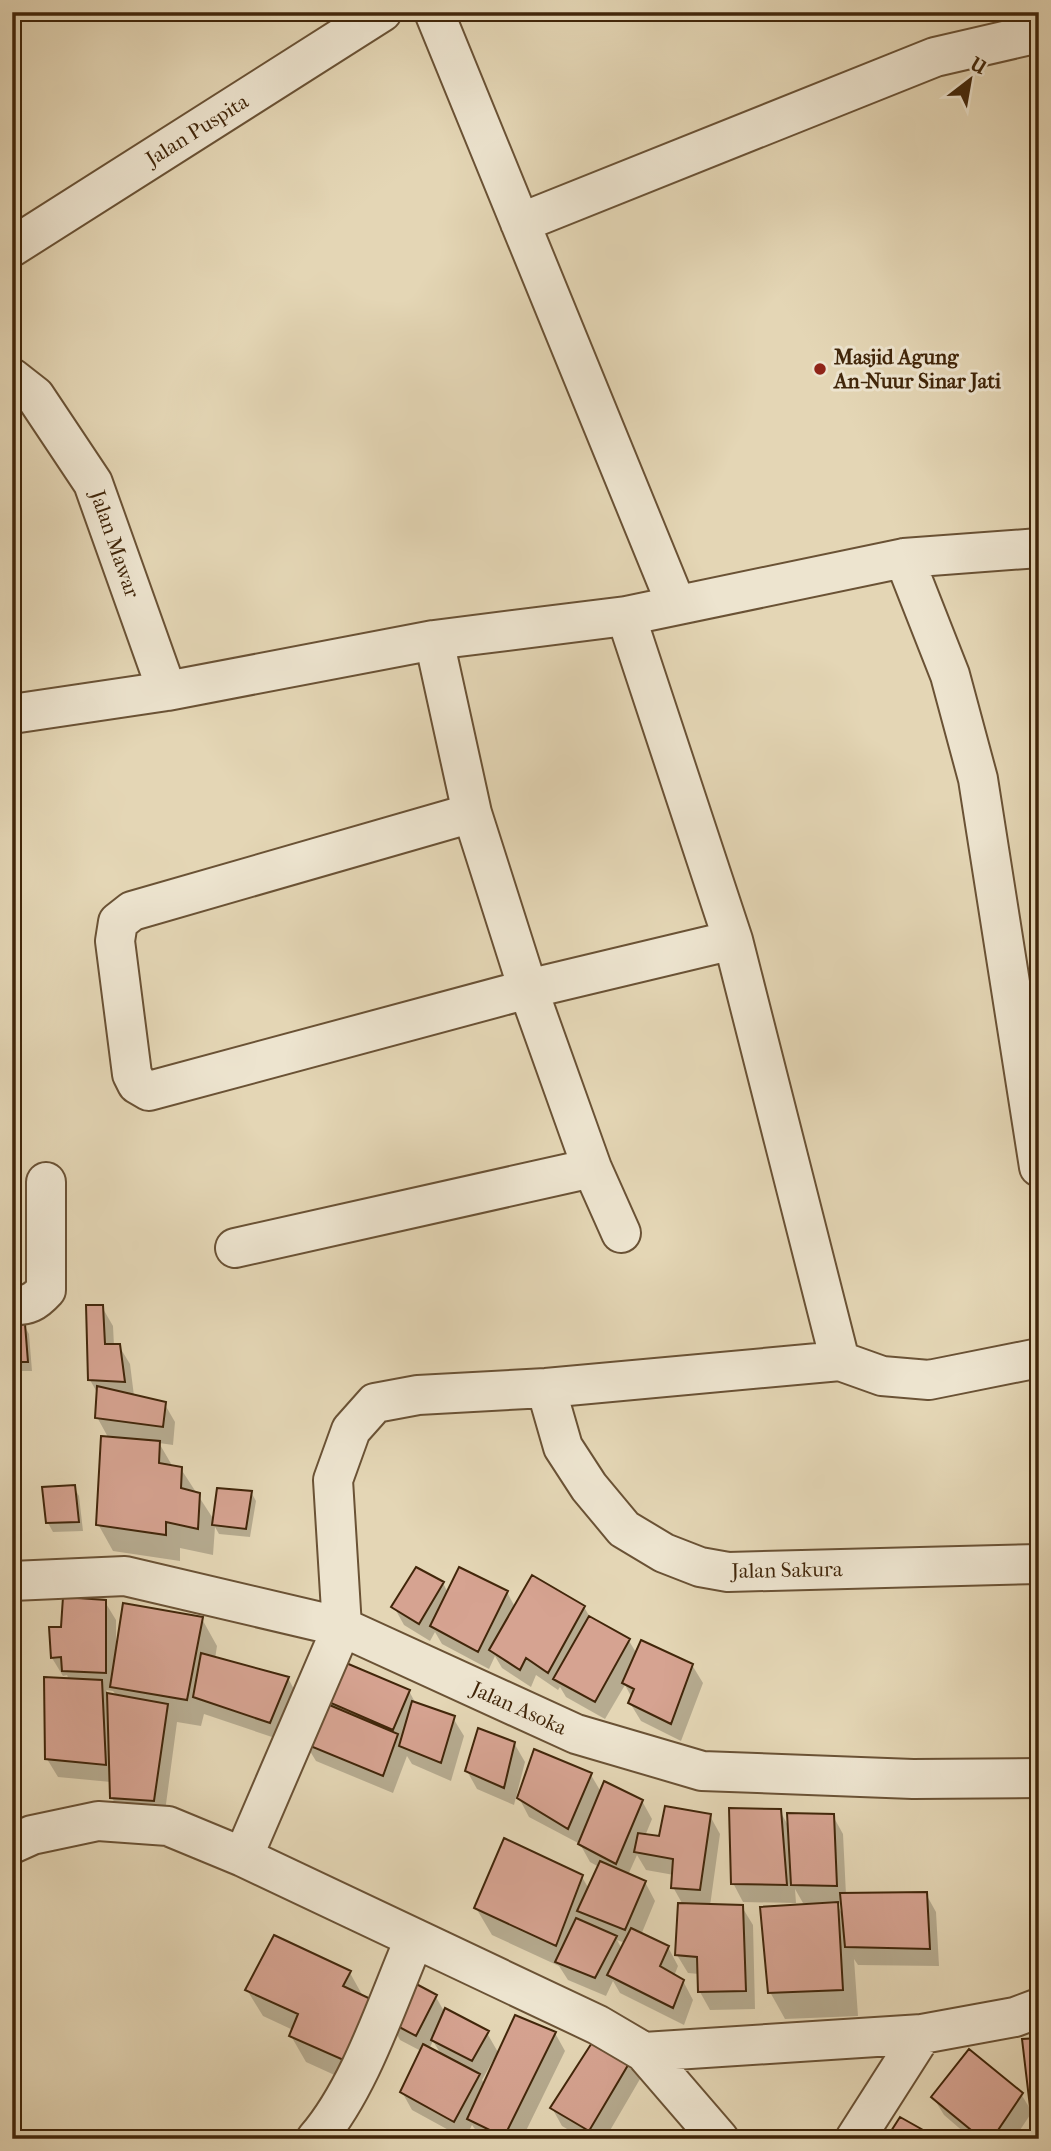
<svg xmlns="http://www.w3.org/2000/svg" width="1051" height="2151" font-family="'IM FELL French Canon',serif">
	<rect width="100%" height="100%" fill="#e4d6b5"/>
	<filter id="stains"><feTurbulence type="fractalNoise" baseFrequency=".00286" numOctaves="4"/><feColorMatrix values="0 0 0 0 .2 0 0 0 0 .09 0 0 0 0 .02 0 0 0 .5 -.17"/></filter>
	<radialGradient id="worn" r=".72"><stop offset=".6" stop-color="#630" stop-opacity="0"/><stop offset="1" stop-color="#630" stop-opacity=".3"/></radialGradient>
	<path fill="#0003" fill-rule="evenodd" d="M102 1307 113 1326 114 1346H119L130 1364 134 1396 164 1403 175 1422 173 1445 159 1443 173 1467 181 1469 214 1520 251 1492 256 1501 250 1537 219 1534 215 1527 213 1555 180 1548V1561L113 1551 98 1524 109 1439 97 1417 98 1394 90 1380Z
		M24 1325 29 1334 32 1371H12V1326Z
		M74 1487 79 1496 83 1531 53 1532 48 1523Z
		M443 1583 448 1593 507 1592 515 1607H584L591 1619 629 1641 637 1654 692 1665 703 1683 681 1741 641 1721 630 1703 632 1698 625 1685 605 1719 566 1697 560 1687 558 1690 536 1675 531 1687 502 1668 495 1656 489 1669 442 1644 435 1632 430 1641 404 1625 394 1607Z
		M105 1602 116 1620V1644L202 1619 217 1646 215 1659 288 1678 298 1697 281 1740 204 1714 201 1726 177 1722 164 1819 122 1816 112 1798 111 1782 58 1777 47 1759 69 1680 67 1675 63 1676 52 1658 62 1629ZM106 1690 113 1691 117 1696 109 1695Z
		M409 1691 416 1704 453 1718 464 1736 451 1781 412 1764 407 1756 393 1793 316 1761 305 1743 326 1699Z
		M514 1743 525 1762 514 1805 477 1789 467 1771Z
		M12 1756 13 1757V1793H12Z
		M591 1775 601 1792 642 1801 652 1819 645 1836 661 1838 710 1816 720 1834 710 1906 742 1907 753 1925 755 2009 710 2010 700 1992 699 1974 688 1973 677 1955 683 1905 673 1887 674 1875 646 1870 637 1855 628 1875 645 1882 655 1901 641 1935 668 1947 678 1966 674 1976 683 1981 693 2000 684 2025 620 1993 613 1981 606 1996 568 1980 559 1966 492 1935 476 1908 582 1877 589 1889 599 1867 590 1862 580 1844 529 1817 519 1798ZM617 1940 625 1943 622 1949Z
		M780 1811 790 1829 833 1816 843 1834 846 1895 926 1894 936 1912 939 1966 858 1965 854 1959 858 2016 785 2019 770 1992 812 1903H803L795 1889 796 1903 743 1902 733 1883ZM836 1903 843 1904 844 1917Z
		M350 1973 364 1998 376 2004 436 1997 445 2013 487 2033 499 2054 555 2033 565 2051 522 2139H482L472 2125 465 2139 412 2110 402 2092 421 2051 400 2040 393 2027 363 2088 306 2062 291 2036 293 2030 263 2016 247 1990ZM433 2041 442 2056 429 2049ZM496 2055 498 2056 485 2085 482 2080Z
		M1039 2040V2119L1033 2110 1032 2112 1024 2041Z
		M630 2061 640 2079 605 2139H584L562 2126 552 2108Z
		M1021 2094 1032 2112 1014 2139H972L944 2115 933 2097Z"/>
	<path fill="#d6a391" stroke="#41260a" stroke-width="2" d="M86 1305H103L105 1344H120L125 1382 88 1380Z
		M12 1324H25L28 1362H12Z
		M97 1386 166 1402 163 1427 95 1418Z
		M101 1436 160 1441 159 1463 182 1467 181 1488 200 1493 198 1529 166 1522V1535L96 1525Z
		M75 1485 79 1522 46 1523 42 1487Z
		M217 1488 252 1491 246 1529 212 1525Z
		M416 1567 444 1582 419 1624 391 1607Z
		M459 1567 508 1591 478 1652 430 1626Z
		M532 1575 585 1606 548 1673 526 1658 520 1670 489 1650Z
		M63 1597 106 1600V1673L62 1671 61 1657 51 1658 49 1627H61Z
		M123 1603 203 1617 187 1700 110 1687Z
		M589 1616 630 1639 595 1702 553 1679Z
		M641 1640 693 1664 671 1724 628 1703 634 1689 622 1683Z
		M201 1653 289 1677 270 1723 193 1697Z
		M339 1660 410 1690 393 1730 324 1700Z
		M44 1677 102 1680 106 1765 45 1759Z
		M107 1693 168 1704 154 1801 110 1798Z
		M320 1701 398 1734 383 1776 303 1743Z
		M412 1701 455 1716 441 1763 399 1746Z
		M478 1728 515 1742 504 1788 465 1771Z
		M534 1749 592 1773 568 1829 517 1798Z
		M604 1781 643 1800 616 1864 578 1844Z
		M665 1806 711 1814 700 1890 671 1888 673 1859 634 1852 638 1833 659 1836Z
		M729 1808 781 1809 787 1885 731 1884Z
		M787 1813 834 1814 837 1886 791 1885Z
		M504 1838 583 1875 556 1946 474 1908Z
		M600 1861 646 1881 625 1930 577 1911Z
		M927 1892 930 1949 845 1947 840 1893Z
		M838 1902 843 1990 768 1993 760 1907Z
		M678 1903 743 1905 746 1991 698 1992 697 1957 675 1955Z
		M576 1918 617 1936 595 1978 555 1962Z
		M631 1928 669 1946 660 1966 684 1980 673 2008 607 1975Z
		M274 1935 351 1971 343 1986 377 2002 348 2062 289 2036 298 2014 245 1990Z
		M405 1978 437 1995 416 2036 388 2021Z
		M445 2008 489 2031 472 2061 431 2040Z
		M515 2015 556 2032 504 2137 467 2119Z
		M595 2038 631 2060 589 2131 550 2108Z
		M1039 2038V2107H1030L1022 2039Z
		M423 2044 480 2074 454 2122 400 2092Z
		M969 2049 1023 2093 992 2139H982L931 2097Z
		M900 2117 939 2139H886Z"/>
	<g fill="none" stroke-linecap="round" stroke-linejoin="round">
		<g stroke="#6a5235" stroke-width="42">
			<path id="street" d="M434 12 676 604
				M520 223 935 57 1039 33
				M12 247 382 12
				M12 378 35 396 93 483 167 691
				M904 558 950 675 978 779 1039 1167
				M626 616 733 940 840 1361 882 1376 929 1380 1039 1358
				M434 640 472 813 528 989 592 1168 621 1233
				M12 714 167 691 434 640 626 616 904 558 1039 548
				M472 813 132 911 118 922 115 941 132 1074 137 1084 149 1091 528 989 733 940
				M235 1248 592 1168
				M12 1305C28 1306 35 1302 46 1290V1182
				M546 1388 563 1447 589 1487 624 1529 664 1553 700 1567 728 1572 1039 1564
				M12 1581 125 1576 342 1627 576 1734 702 1771 913 1779 1039 1778
				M12 1844 32 1835 98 1821 168 1826 243 1857 598 2025 644 2052 719 2139
				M243 1857 342 1627 333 1480 351 1430 375 1403 418 1395 546 1388 840 1361
				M644 2052 922 2034 1015 2017 1039 2008
				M316 2139C360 2088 387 2003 414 1940
				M855 2139 922 2034"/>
		</g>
		<use href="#street" stroke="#ede4cf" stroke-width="38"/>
	</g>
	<circle fill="#8f2418" stroke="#ede4cf" stroke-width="2.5" cx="820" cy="369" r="7"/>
	<g text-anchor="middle" stroke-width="6" stroke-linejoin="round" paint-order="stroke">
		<g font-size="21" fill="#41260a" stroke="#ede4cf">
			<text transform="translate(197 130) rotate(-32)" y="7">Jalan Puspita</text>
			<text transform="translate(115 544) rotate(71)" y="7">Jalan Mawar</text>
			<text transform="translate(787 1570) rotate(-1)" y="7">Jalan Sakura</text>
			<text transform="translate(519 1708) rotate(24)" y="7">Jalan Asoka</text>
		</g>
		<g font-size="21" font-weight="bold" fill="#41260a" stroke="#ede4cf" text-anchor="start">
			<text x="834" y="364">Masjid Agung<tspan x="834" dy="24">An-Nuur Sinar Jati</tspan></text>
		</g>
	</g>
	<rect width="1051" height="2151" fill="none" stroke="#e4d6b5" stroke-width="42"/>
	<rect x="14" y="14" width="1023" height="2123" fill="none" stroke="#41260a" stroke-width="3.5"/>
	<rect x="21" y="21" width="1009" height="2109" fill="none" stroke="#41260a" stroke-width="2"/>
	<g transform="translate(970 80) rotate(31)" stroke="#ede4cf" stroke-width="5" paint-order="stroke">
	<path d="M0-5L12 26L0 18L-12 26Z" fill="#41260a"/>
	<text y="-10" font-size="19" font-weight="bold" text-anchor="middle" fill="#41260a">U</text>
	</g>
	<rect width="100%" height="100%" filter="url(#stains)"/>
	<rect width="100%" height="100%" fill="url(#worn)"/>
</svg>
